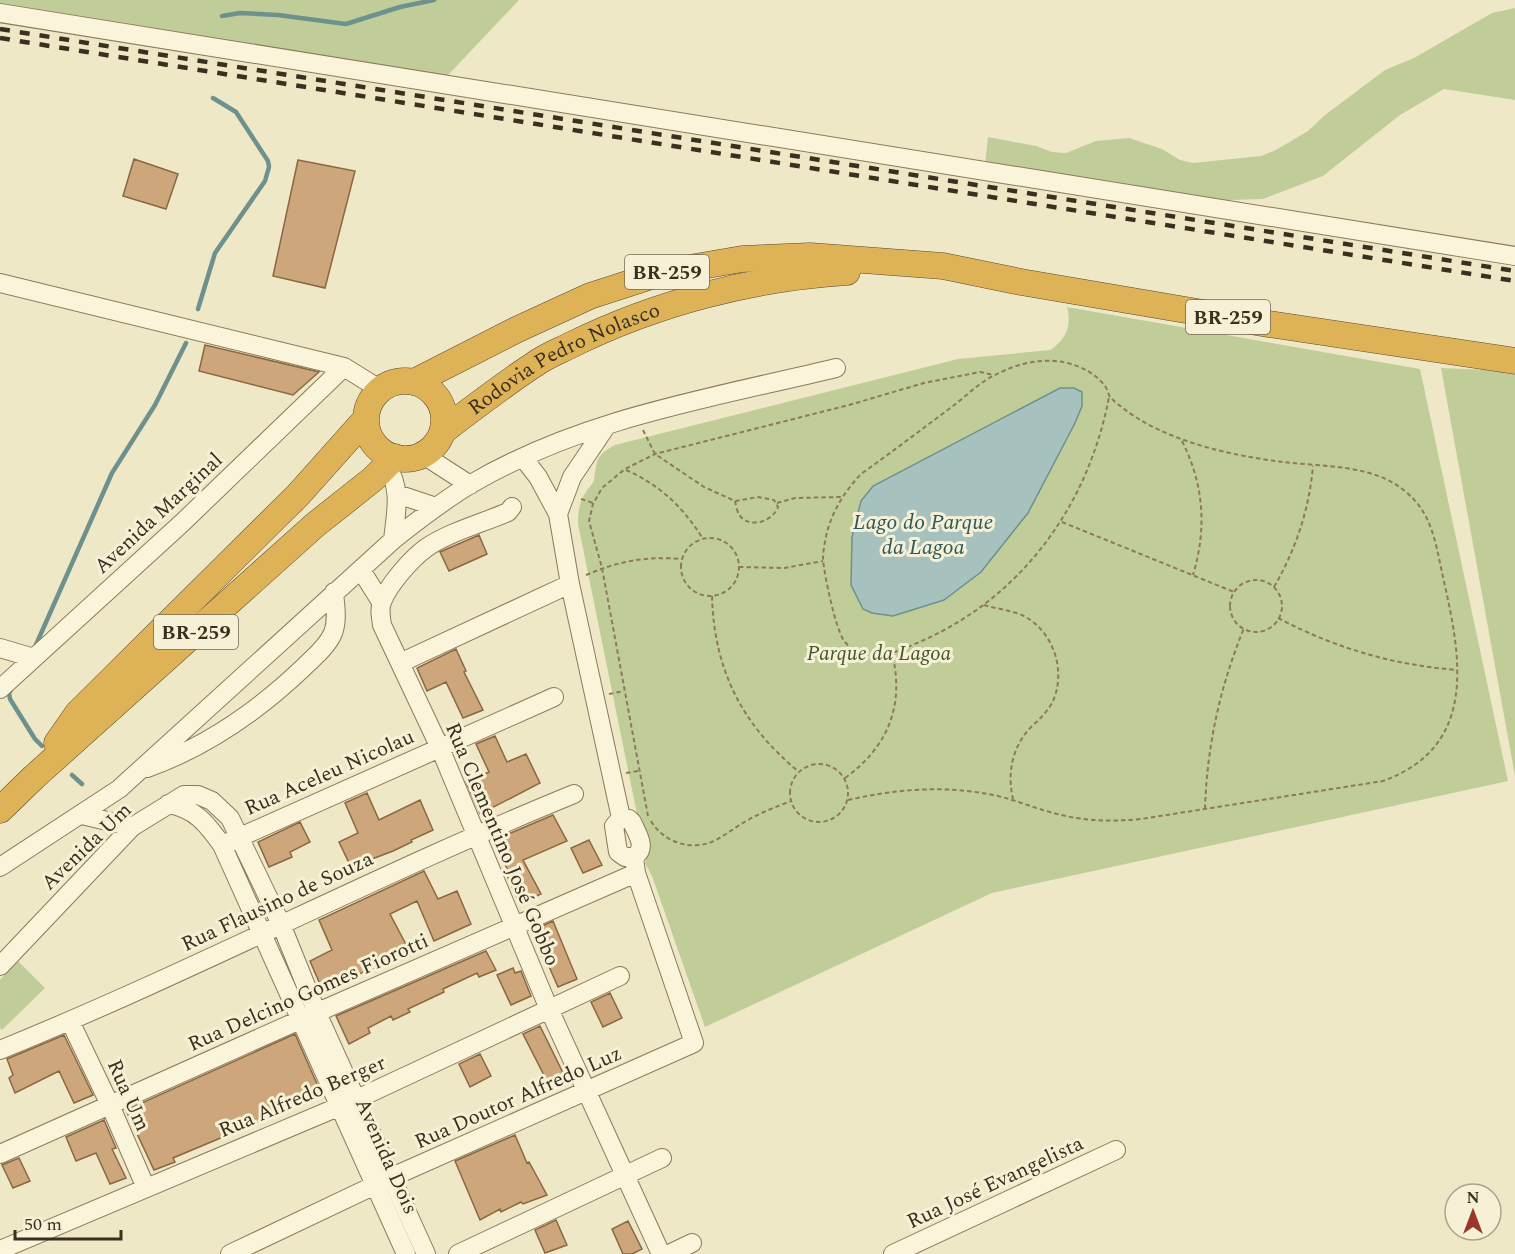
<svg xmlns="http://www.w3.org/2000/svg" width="1515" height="1254" font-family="Spectral,serif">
	<rect width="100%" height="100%" fill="#efe8c6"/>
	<path fill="#c1cd99" d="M0 0H519L433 91 0 23Z
		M1515 8V100L1444 89 1400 115 1323 176 1263 199 1167 202 984 173 988 137 1036 146 1052 152 1066 153 1096 141 1129 138 1162 149 1180 160 1193 163 1261 156 1276 150 1308 131 1325 115 1385 70 1414 58 1492 13Z
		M1067 307 1420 369 1508 781 992 893 705 1027 652 876 645 863 649 849 638 819 578 524C578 512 579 502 586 492 588 488 593 484 594 480 597 462 595 455 615 445L958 359 1050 350C1066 340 1072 325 1067 307Z
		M1441 368 1515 371V776Z
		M17 960 45 988 2 1030 0 1028V980Z"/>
	<path fill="#a7c2be" stroke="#6e918d" stroke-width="1.5" d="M1060 388H1074L1082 392V406L1075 423 1028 513 981 572 944 600 893 616 872 613 863 609 851 585 852 537 861 501 873 486Z"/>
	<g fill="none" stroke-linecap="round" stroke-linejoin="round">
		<path stroke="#6e918d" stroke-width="4.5" d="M222 16 240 13 278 15 346 24 400 7 434 0
			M198 309 215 253 265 181 269 167 268 161 236 112 213 98
			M35 647 112 473 155 405 186 343
			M12 688 9 693 10 699 35 739 42 746
			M72 775 82 784"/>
	</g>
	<path fill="#cda77b" stroke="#8a6741" stroke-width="1.5" d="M134 159 178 174 166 209 123 196Z
		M298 160 355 171 325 288 273 276Z
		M205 345 319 372 293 395 199 371Z
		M479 535 487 554 449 571 440 552Z
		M456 649 466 671 464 672 483 710 463 718 446 682 427 691 417 668Z
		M495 736 507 762 526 754 540 783 480 814 466 782 489 772 476 744Z
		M367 793 379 820 420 800 433 830 411 840 412 842 393 851 351 867 339 842 358 833 345 803Z
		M553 815 567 841 523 860 541 894 520 904 506 873 508 871 494 840Z
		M300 822 310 842 290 852 292 857 269 867 258 842Z
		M589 840 602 865 583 873 571 848Z
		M424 871 438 899 457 891 471 924 434 941 417 901 390 914 409 950 387 959 388 963 368 970 323 991 310 961 332 950 319 920Z
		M553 921 577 979 558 987 533 930Z
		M486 951 496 970 479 977 477 973 443 989 444 992 408 1009 410 1012 393 1020 391 1016 368 1028 370 1033 349 1044 336 1016Z
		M513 968 515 973 521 971 531 996 511 1005 497 975Z
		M610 993 622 1018 603 1027 591 1002Z
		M540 1026 566 1079 550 1087 523 1034Z
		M295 1034 321 1093 279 1110 280 1113 173 1158 175 1162 154 1170 126 1110Z
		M64 1035 93 1095 74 1103 59 1071 15 1093 9 1078 13 1075 7 1059Z
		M480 1054 491 1076 470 1087 459 1064Z
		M104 1120 116 1148 112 1149 126 1178 110 1184 96 1153 76 1161 66 1137Z
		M515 1135 527 1163 529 1162 547 1195 523 1204 521 1202 501 1212 500 1209 480 1220 455 1161Z
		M19 1158 30 1181 13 1188 2 1165Z
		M556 1220 567 1245 545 1253 535 1230Z
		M628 1221 642 1249 632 1254H623L612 1229Z"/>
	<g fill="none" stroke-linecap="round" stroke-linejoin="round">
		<g stroke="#8b7a5b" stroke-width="20">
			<path id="minor" d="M0 13 1515 256
				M0 283 344 367 381 390
				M425 456 470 485
				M524 459 538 477 558 514 570 584 621 818
				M387 465C402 491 396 511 393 540
				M397 494 436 507
				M512 507 508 512C483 523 449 532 426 548 412 558 388 585 382 602 379 609 381 617 382 625L440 748 549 1009 661 1254
				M558 514 572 477 607 425
				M361 570 381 602
				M0 648 34 658
				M400 663 570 584
				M0 689 182 523 344 367
				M147 768C206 747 258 711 304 667 314 657 327 647 333 633 338 620 335 605 334 592
				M168 804C195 808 207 824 222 845L406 1254
				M82 815 132 827
				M621 818 629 819 632 822C637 834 648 848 634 857H625L618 852 614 826Z
				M229 842 554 697
				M0 867 119 789 393 540C418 520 444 500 471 484 583 418 712 398 836 368
				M0 966 132 827 184 795H198L212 801 230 818 281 924 317 1013 426 1254
				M70 1021 110 1105 146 1188
				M0 1050C194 971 380 873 574 794
				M0 1154 302 1019 636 873
				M0 1250 357 1099 620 976
				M230 1254 392 1177 694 1043 636 873 634 857
				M458 1254 662 1158
				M669 1254 692 1243
				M893 1254 1116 1150"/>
		</g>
		<g stroke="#59472f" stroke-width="27">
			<g id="highway">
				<circle cx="405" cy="420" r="39"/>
				<path d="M414 382 516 330 590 296 661 273 742 259 810 256 943 266 1021 282 1262 323 1515 361"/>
				<path id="s1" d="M443 431C473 408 503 385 535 364 546 356 559 351 571 345 656 303 752 278 847 272"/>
				<path d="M57 743 78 713 298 495 365 420"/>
				<path d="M0 810 34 777 315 525 373 479 395 457"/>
			</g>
		</g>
		<path stroke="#8b7a5b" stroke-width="2" stroke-dasharray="4.5 3" stroke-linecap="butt" d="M643 430 655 454 704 487 735 501C736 505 737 512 740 516 751 529 773 521 778 507L774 500 758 497 735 501
			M1182 441C1204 485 1207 528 1193 575
			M626 470C660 485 684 508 703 539
			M581 499 593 503
			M777 503 795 498 842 497
			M1062 522 1234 592
			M681 567a29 29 0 1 1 58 0a29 29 0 1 1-58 0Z
			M739 567 784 568 823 561
			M586 575C618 561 647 556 682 559
			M1230 606a26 26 0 1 1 52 0a26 26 0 1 1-52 0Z
			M1274 587C1296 549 1309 510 1313 466
			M712 596C714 670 742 725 799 772
			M984 605C997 609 1011 610 1024 616 1054 632 1067 672 1052 703 1046 713 1039 720 1031 727 1012 747 1007 773 1013 799
			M1278 618C1335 648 1393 665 1457 670
			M609 694 624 691
			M790 793a29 29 0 1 1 58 0a29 29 0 1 1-58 0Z
			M626 773 638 771
			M845 778C888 747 905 705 892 653
			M848 800C896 789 944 785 993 795 1013 799 1031 807 1050 812 1080 821 1110 822 1141 819L1383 781C1479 746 1461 657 1443 577 1436 546 1433 514 1406 492 1374 464 1324 467 1283 462 1235 456 1184 445 1142 421 1132 415 1119 406 1111 398 1108 395 1108 390 1105 386 1091 367 1063 359 1041 361 1026 362 1008 368 995 375 980 382 966 396 953 406 922 429 892 452 861 474 845 491 833 510 827 532 825 541 823 551 823 559 824 574 836 632 845 642 850 648 857 652 864 654 883 660 907 647 924 640 1024 595 1089 503 1109 397
			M1205 809C1207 745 1220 687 1244 628
			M648 816 602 568 589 521 593 504 602 488 625 469 655 454 849 405 924 383 980 372 994 375
			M651 821C664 843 693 852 716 840 727 834 737 826 748 820 762 812 776 807 791 801"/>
		<use href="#minor" stroke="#f9f4da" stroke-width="18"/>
		<use href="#highway" stroke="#deb357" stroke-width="26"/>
		<path stroke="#3b301f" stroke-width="4.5" stroke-dasharray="10 10" stroke-linecap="butt" d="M0 29 1515 271
			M0 38 1515 281"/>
	</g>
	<g text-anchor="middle" stroke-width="6" stroke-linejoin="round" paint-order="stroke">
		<g fill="#f6f1d6" stroke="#736a56" stroke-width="1.5">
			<rect x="625" y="255" width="84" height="34" rx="4.5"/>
			<rect x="1186" y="300" width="84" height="34" rx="4.5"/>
			<rect x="154" y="615" width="84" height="34" rx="4.5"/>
		</g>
		<g font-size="20" font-weight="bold" fill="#3b301f">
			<text x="667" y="279">BR-259</text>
			<text x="1228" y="324">BR-259</text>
			<text x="196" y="639">BR-259</text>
		</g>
		<g font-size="21" fill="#3b301f" stroke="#f6f1d6">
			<text dy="7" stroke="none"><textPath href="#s1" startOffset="142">Rodovia Pedro Nolasco</textPath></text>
			<text transform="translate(158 513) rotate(-43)" y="7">Avenida Marginal</text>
			<text transform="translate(329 772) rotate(-24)" y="7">Rua Aceleu Nicolau</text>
			<text transform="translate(503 844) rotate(67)" y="7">Rua Clementino José Gobbo</text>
			<text transform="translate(86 846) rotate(-44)" y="7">Avenida Um</text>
			<text transform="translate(277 901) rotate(-25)" y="7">Rua Flausino de Souza</text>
			<text transform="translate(308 992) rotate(-24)" y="7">Rua Delcino Gomes Fiorotti</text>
			<text transform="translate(129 1095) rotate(66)" y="7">Rua Um</text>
			<text transform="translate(302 1096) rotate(-23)" y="7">Rua Alfredo Berger</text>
			<text transform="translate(518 1097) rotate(-24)" y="7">Rua Doutor Alfredo Luz</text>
			<text transform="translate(387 1156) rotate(66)" y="7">Avenida Dois</text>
			<text transform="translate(995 1182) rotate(-25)" y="7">Rua José Evangelista</text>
		</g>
		<g font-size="21" font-style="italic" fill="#455726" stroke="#f6f1d6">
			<text x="879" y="660">Parque da Lagoa</text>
		</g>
		<g font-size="22" font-style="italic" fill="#2e585a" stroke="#f6f1d6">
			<text x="923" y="529">Lago do Parque<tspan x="923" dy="25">da Lagoa</tspan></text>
		</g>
	</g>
	<g transform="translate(1473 1212)"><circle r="28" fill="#f6f1d6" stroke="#aba48d" stroke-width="1.5"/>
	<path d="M0-4.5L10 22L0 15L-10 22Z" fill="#9a372a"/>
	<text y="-9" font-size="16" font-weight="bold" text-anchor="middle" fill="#3b301f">N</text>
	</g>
	<path d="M15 1230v9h106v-9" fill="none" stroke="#3b301f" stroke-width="3"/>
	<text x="24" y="1230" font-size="18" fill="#3b301f" stroke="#f6f1d6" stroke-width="4.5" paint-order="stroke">50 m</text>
</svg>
